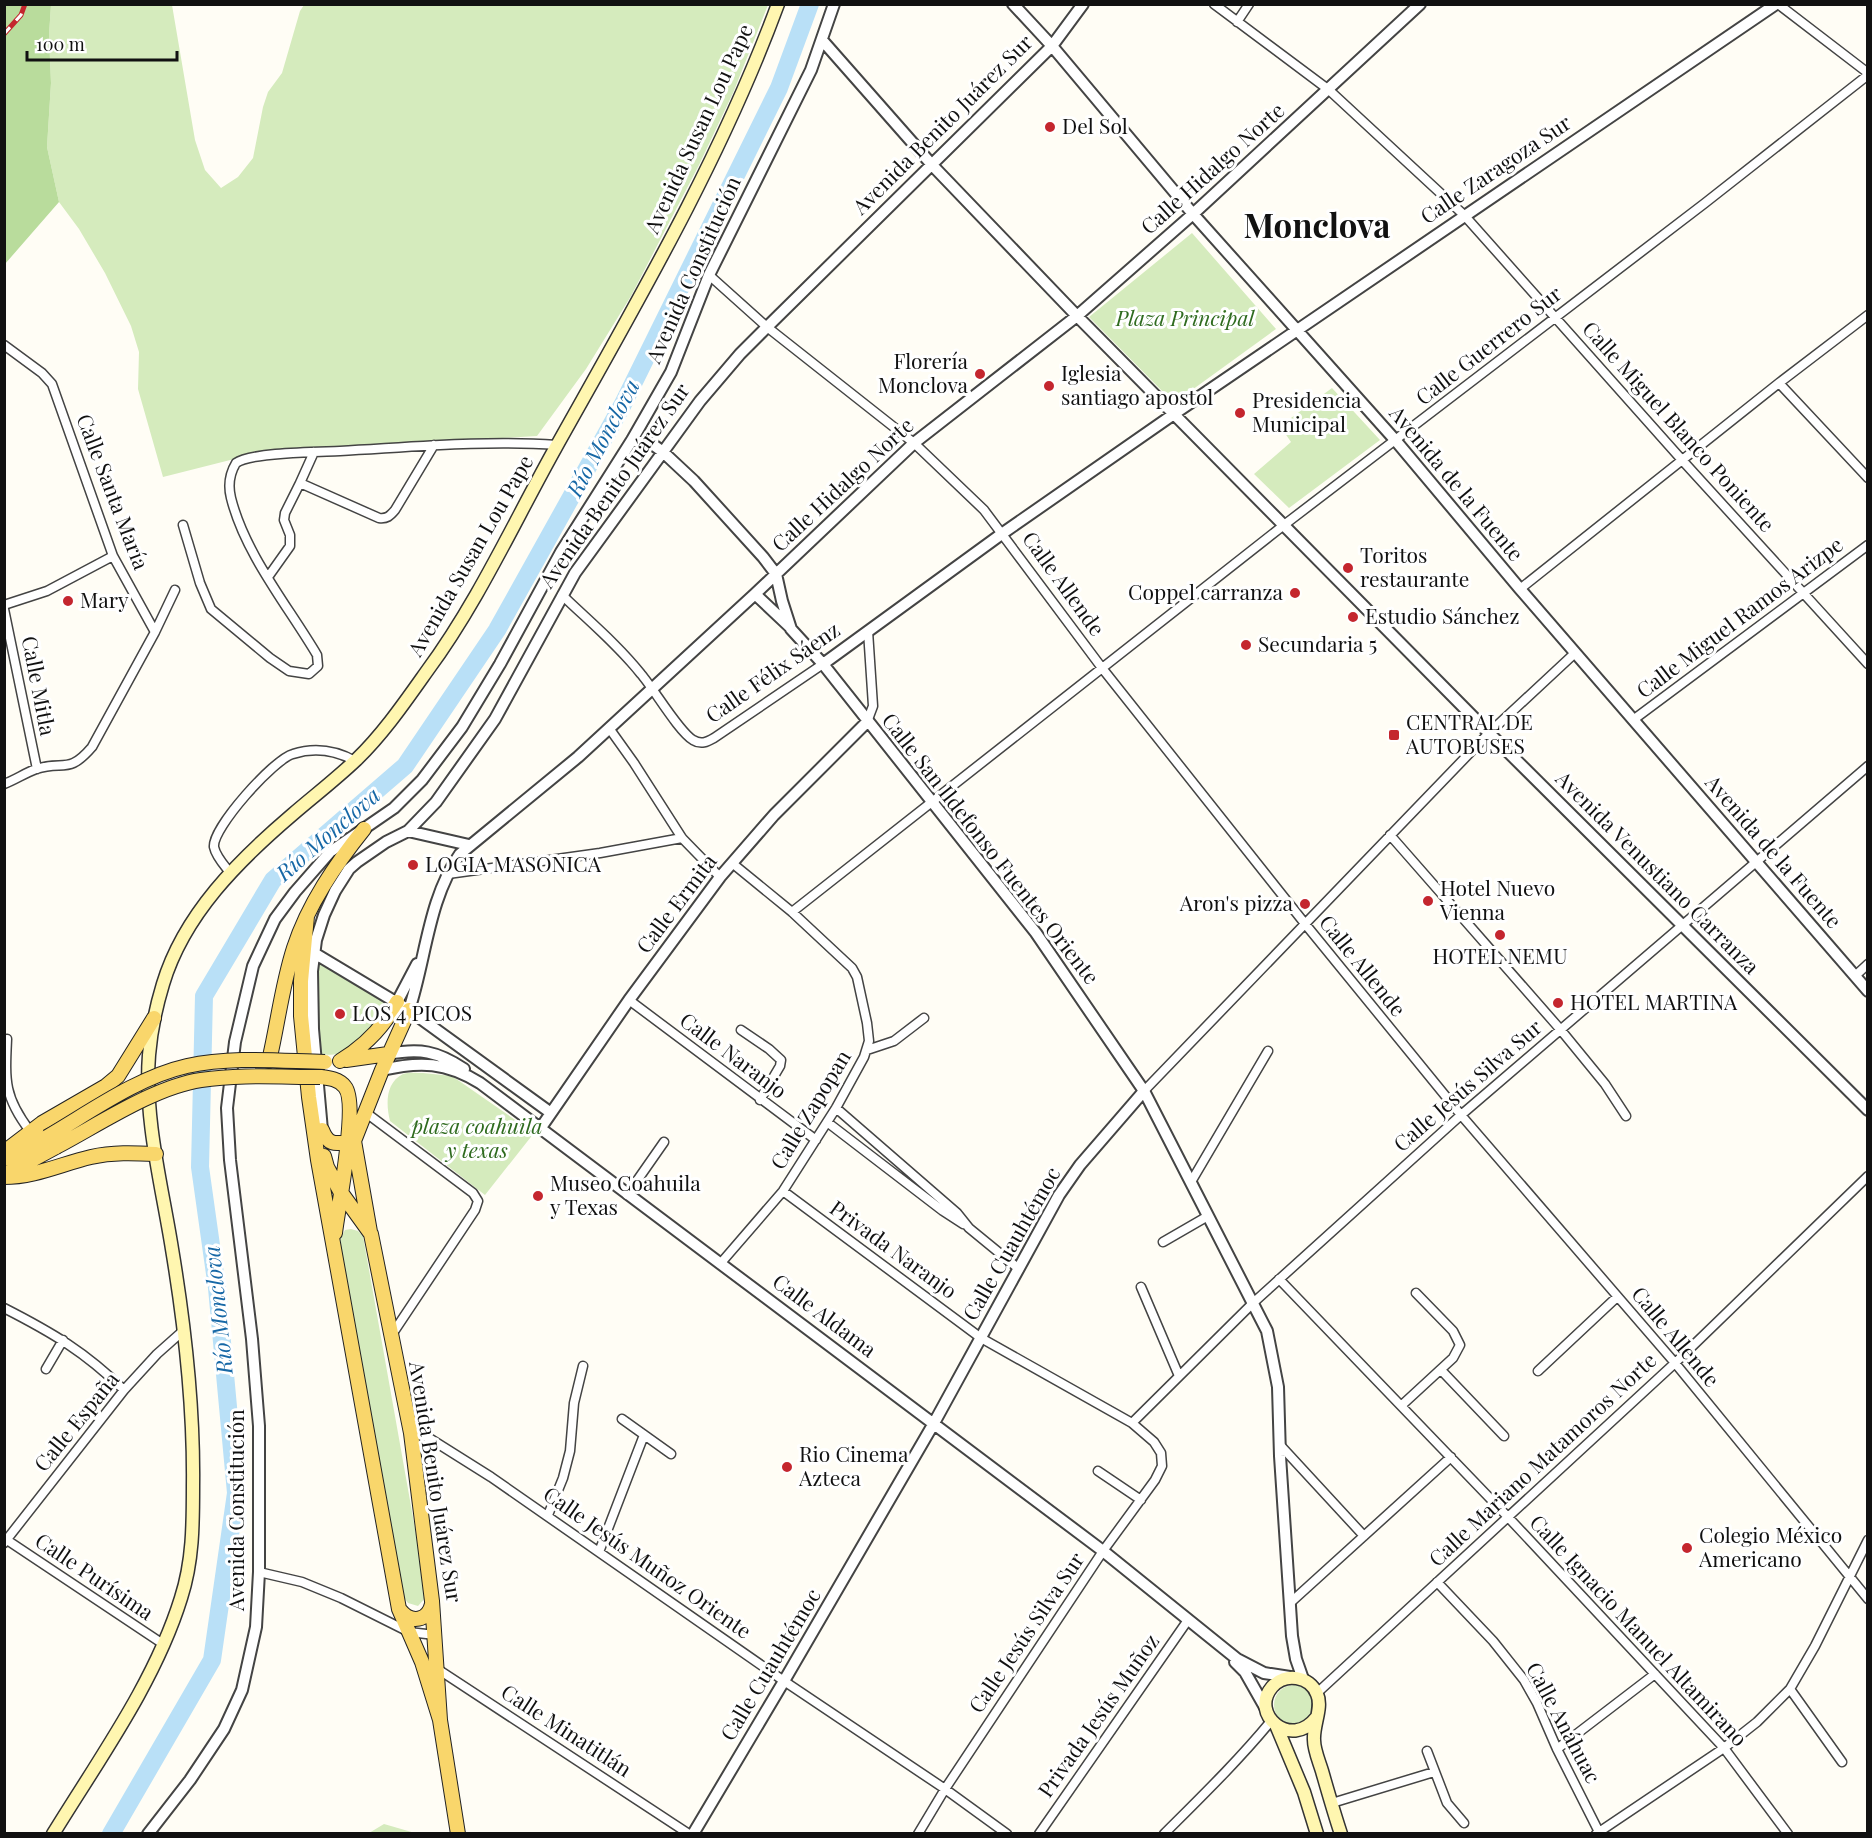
<svg xmlns="http://www.w3.org/2000/svg" width="1872" height="1838" font-family="'Playfair Display',serif">
	<rect width="100%" height="100%" fill="#fffdf5"/>
	<path fill="#d5ebbd" d="M51 5H172L195 140 205 170 221 188 238 177 253 158 263 107 268 92 282 73 300 11 304 5H768L733 93 699 165 631 296 586 369 537 436 280 451 250 455 163 477 138 389 139 352 131 326 105 273 79 229 59 202 47 147 51 83 49 35Z
		M1192 233 1276 329 1174 403 1089 317Z
		M1332 388 1380 440 1289 508 1254 474 1291 442 1280 426Z
		M319 964 385 1002 386 1009C371 1028 348 1063 320 1053L316 1004Z
		M423 1073 452 1076 534 1133 485 1195 390 1121C386 1105 385 1083 403 1074 408 1072 417 1073 423 1073Z
		M351 1229 358 1231 363 1236 427 1596 418 1606 408 1603 402 1595 338 1243 345 1230Z
		M1274 1705a20 20 0 1 1 40 0a20 20 0 1 1-40 0Z
		M384 1824 415 1833H369Z"/>
	<path fill="#b9dc9c" d="M5 4 51 5 49 35 51 83 47 147 59 202 5 264Z"/>
	<g fill="none" stroke-linecap="round" stroke-linejoin="round">
		<path stroke="#b9e0f7" stroke-width="18" d="M111 1834 212 1660 236 1493 217 1288 200 1167 204 996 273 880 405 766 497 630 623 404 779 88 810 4"/>
		<g stroke="#444" stroke-width="11">
			<path id="minor" d="M1214 4 1329 90 1464 215 1682 460 1868 664
				M1778 4 1868 73
				M1237 22 1249 4
				M709 275 767 327 914 443 984 510 1102 668 1306 925 1461 1115 1675 1363 1868 1599
				M4 345 42 373 52 384 113 556 155 632
				M1779 383 1868 478
				M300 483 314 452
				M183 525 200 583 211 609 270 658 289 671 309 674 318 666 317 655C288 606 245 554 231 498 228 486 230 473 236 463 251 452 319 452 340 451 413 447 484 440 557 445
				M268 577 290 546V535L284 520 285 513 300 483 379 518C387 519 390 516 395 510L434 445
				M1520 589 1779 383 1868 315
				M562 595C589 621 618 645 641 674 654 689 679 732 693 740 701 745 707 742 714 738L823 664
				M4 605 47 591 113 556
				M4 609 37 769
				M1633 720 1868 545
				M867 722 873 706 868 631
				M609 728 634 763 682 838 720 877
				M4 784C15 780 25 773 36 769 64 760 68 775 92 747L155 632 175 590
				M1390 835 1560 1029 1605 1084 1626 1116
				M231 874C225 866 216 857 214 847 212 828 274 759 293 754 315 747 335 750 355 761
				M448 874 600 853 682 838
				M792 912 1284 525 1705 203 1868 75
				M1855 976 1868 964
				M629 1000 816 1140
				M741 1030 769 1049 781 1060 780 1066 760 1100
				M7 1039C5 1081 4 1097 30 1131
				M867 1050 894 1041 924 1018
				M1144 1091 1489 733 1575 653
				M836 1108 957 1213 969 1228 1019 1269
				M365 1112 473 1193 478 1201 475 1210 391 1336
				M827 1122 943 1211 963 1224
				M1191 1182 1268 1051
				M783 1191 981 1338 1132 1423 1154 1442 1161 1453 1162 1466 1155 1480 1103 1551 945 1789 918 1834
				M627 1195 664 1142
				M1163 1242 1208 1216
				M720 1264 783 1191 836 1108 864 1057 869 1041 867 1023 857 977 852 968 792 912 732 863
				M1279 1279 1507 1516 1724 1748 1788 1834
				M1141 1287 1179 1376
				M4 1308C53 1333 85 1352 124 1390
				M46 1369 63 1340
				M1441 1370 1504 1436
				M1538 1371 1617 1297
				M1402 1405 1453 1358 1460 1345 1453 1331 1416 1293
				M622 1419 671 1454
				M1132 1423 1253 1303 1461 1115 1868 766
				M411 1433 429 1438 491 1477 784 1681 945 1789 1007 1834
				M1280 1445 1364 1536
				M1098 1471 1141 1500
				M548 1515 563 1478 570 1451 574 1403 583 1366
				M4 1538 163 1644
				M4 1543 124 1390 157 1354 184 1330
				M599 1552 644 1435
				M259 1572 302 1582 341 1598 409 1632 435 1635
				M1437 1582 1493 1641 1524 1680 1537 1703 1557 1749 1600 1834
				M1290 1603 1451 1457
				M436 1668 689 1834
				M1790 1689 1842 1762
				M1317 1693 1675 1363 1868 1176
				M1557 1749 1655 1674
				M1427 1751 1447 1803 1464 1823
				M1332 1803 1434 1772
				M1039 1834 1188 1620
				M1164 1834C1201 1797 1238 1761 1271 1721
				M1596 1834 1724 1748 1757 1722 1790 1689 1815 1646 1868 1540"/>
		</g>
		<g stroke="#444" stroke-width="14">
			<path id="tertiary" d="M1013 4 1052 46 1193 214 1396 441 1520 589 1868 991
				M822 40 933 166 1077 316 1489 733 1868 1110
				M632 440 652 444 663 452 694 481 763 557 776 574 782 601 791 629 823 664 1036 933 1144 1091 1267 1331 1278 1387 1280 1456 1292 1636 1296 1659 1303 1679
				M755 594 790 627
				M823 664 1003 533 1174 414 1776 4
				M408 831 469 845
				M314 953 409 1010 551 1113
				M397 1002 417 964
				M409 1010C426 959 428 899 460 854L578 757 755 594 914 443 1077 316 1193 214 1420 4
				M388 1054C420 1048 437 1051 464 1069
				M382 1070C420 1061 446 1062 480 1083L1103 1551 1237 1659 1264 1673 1290 1677
				M540 1129 629 1000 720 877 774 815 867 722
				M322 1130 313 1029 312 971 316 940 324 915 335 891 349 869 357 862 386 842 408 831 436 802 495 719 575 573 700 401 740 354 767 327 1052 46 1083 4
				M1235 1662 1245 1672 1266 1709
				M148 1834 190 1780 224 1729 242 1690 256 1627 259 1572V1426L252 1339 230 1160 227 1108 235 1042 253 966 275 919 295 892 330 852 394 808 422 780 462 727 500 664 561 552 632 440 671 372 709 275 811 70 834 4
				M693 1834 784 1681 934 1423 1059 1195 1080 1165 1144 1091"/>
		</g>
		<g stroke="#333" stroke-width="15">
			<path id="secondary" d="M1316 1718C1291 1750 1249 1714 1272 1687 1285 1672 1310 1676 1317 1694 1323 1707 1313 1725 1314 1740 1314 1750 1319 1761 1322 1771 1328 1792 1334 1813 1341 1834
				M1276 1725 1304 1792 1317 1834
				M53 1834C99 1759 155 1682 181 1598 193 1561 193 1524 193 1486 194 1406 185 1327 172 1249 162 1186 144 1119 149 1055 151 1030 156 1007 163 984 184 914 239 860 293 814 314 796 336 779 356 760 383 734 405 702 427 671 478 602 514 522 556 447 636 304 721 159 778 4"/>
		</g>
		<g stroke="#222" stroke-width="16">
			<path id="primary" d="M307 916 301 981V1016L309 1097 318 1160 399 1609 422 1662 440 1720
				M346 1060 388 1054
				M269 1061C278 1023 282 985 294 948 308 904 336 864 364 829
				M340 1061C365 1046 383 1028 397 1002
				M320 1077C329 1078 339 1079 345 1087 359 1104 338 1207 335 1233
				M322 1130C329 1148 338 1143 354 1141L382 1070 409 1010
				M354 1141 370 1232
				M4 1152 42 1123 106 1086 118 1076 154 1018
				M324 1156 327 1167 340 1191 371 1234 411 1433 432 1601 440 1720 458 1834
				M4 1159 47 1137
				M6 1174 56 1147
				M4 1177C35 1177 61 1164 91 1157 113 1152 134 1153 156 1154
				M400 1610C411 1624 428 1621 432 1604"/>
		</g>
		<use href="#minor" stroke="#fff" stroke-width="8"/>
		<use href="#tertiary" stroke="#fff" stroke-width="10"/>
		<use href="#secondary" stroke="#fff6b0" stroke-width="12"/>
		<use href="#primary" stroke="#f9d66b" stroke-width="14"/>
		<g stroke="#c4262e" stroke-width="5">
			<path id="rail" d="M4 34 21 15 25 4"/>
		</g>
		<use href="#rail" stroke="#fff" stroke-width="3" stroke-dasharray="9" stroke-linecap="butt"/>
		<g stroke="#222" stroke-width="16" stroke-linecap="butt">
			<path id="primary-bridge" d="M47 1137C90 1112 138 1077 187 1066 232 1056 280 1061 325 1062
				M56 1147C98 1125 154 1087 201 1080 240 1074 281 1077 320 1077"/>
		</g>
		<use href="#primary-bridge" stroke="#f9d66b" stroke-width="14"/>
	</g>
	<g fill="#c4262e" stroke="#fff" stroke-width="2">
		<circle cx="1050" cy="127" r="6"/>
		<circle cx="980" cy="374" r="6"/>
		<circle cx="1049" cy="386" r="6"/>
		<circle cx="1240" cy="413" r="6"/>
		<circle cx="1348" cy="568" r="6"/>
		<circle cx="1295" cy="593" r="6"/>
		<circle cx="68" cy="601" r="6"/>
		<circle cx="1353" cy="617" r="6"/>
		<circle cx="1246" cy="645" r="6"/>
		<rect x="1388" y="729" width="12" height="12" rx="3"/>
		<circle cx="413" cy="865" r="6"/>
		<circle cx="1428" cy="901" r="6"/>
		<circle cx="1305" cy="904" r="6"/>
		<circle cx="1500" cy="935" r="6"/>
		<circle cx="1558" cy="1003" r="6"/>
		<circle cx="340" cy="1014" r="6"/>
		<circle cx="538" cy="1196" r="6"/>
		<circle cx="787" cy="1467" r="6"/>
		<circle cx="1687" cy="1548" r="6"/>
	</g>
	<g text-anchor="middle" stroke-width="6" stroke-linejoin="round" paint-order="stroke">
		<g font-size="21" fill="#111" stroke="#fff">
			<text transform="translate(943 125) rotate(-45)" y="7">Avenida Benito Juárez Sur</text>
			<text transform="translate(699 129) rotate(-65)" y="7">Avenida Susan Lou Pape</text>
			<text transform="translate(1213 169) rotate(-42)" y="7">Calle Hidalgo Norte</text>
			<text transform="translate(1496 170) rotate(-34)" y="7">Calle Zaragoza Sur</text>
			<text transform="translate(694 270) rotate(-66)" y="7">Avenida Constitución</text>
			<text transform="translate(1489 346) rotate(-38)" y="7">Calle Guerrero Sur</text>
			<text transform="translate(1678 427) rotate(48)" y="7">Calle Miguel Blanco Poniente</text>
			<text transform="translate(1456 484) rotate(50)" y="7">Avenida de la Fuente</text>
			<text transform="translate(843 485) rotate(-43)" y="7">Calle Hidalgo Norte</text>
			<text transform="translate(615 486) rotate(-55)" y="7">Avenida Benito Juárez Sur</text>
			<text transform="translate(112 492) rotate(69)" y="7">Calle Santa María</text>
			<text transform="translate(471 556) rotate(-60)" y="7">Avenida Susan Lou Pape</text>
			<text transform="translate(1063 584) rotate(54)" y="7">Calle Allende</text>
			<text transform="translate(1740 618) rotate(-37)" y="7">Calle Miguel Ramos Arizpe</text>
			<text transform="translate(773 673) rotate(-35)" y="7">Calle Félix Sáenz</text>
			<text transform="translate(38 686) rotate(79)" y="7">Calle Mitla</text>
			<text transform="translate(990 849) rotate(52)" y="7">Calle San Ildefonso Fuentes Oriente</text>
			<text transform="translate(1773 852) rotate(49)" y="7">Avenida de la Fuente</text>
			<text transform="translate(1657 873) rotate(45)" y="7">Avenida Venustiano Carranza</text>
			<text transform="translate(677 904) rotate(-53)" y="7">Calle Ermita</text>
			<text transform="translate(1362 966) rotate(51)" y="7">Calle Allende</text>
			<text transform="translate(733 1056) rotate(37)" y="7">Calle Naranjo</text>
			<text transform="translate(1468 1086) rotate(-41)" y="7">Calle Jesús Silva Sur</text>
			<text transform="translate(811 1110) rotate(-59)" y="7">Calle Zapopan</text>
			<text transform="translate(1012 1244) rotate(-60)" y="7">Calle Cuauhtémoc</text>
			<text transform="translate(893 1250) rotate(36)" y="7">Privada Naranjo</text>
			<text transform="translate(824 1316) rotate(37)" y="7">Calle Aldama</text>
			<text transform="translate(1675 1337) rotate(50)" y="7">Calle Allende</text>
			<text transform="translate(77 1422) rotate(-51)" y="7">Calle España</text>
			<text transform="translate(1543 1460) rotate(-43)" y="7">Calle Mariano Matamoros Norte</text>
			<text transform="translate(435 1482) rotate(81)" y="7">Avenida Benito Juárez Sur</text>
			<text transform="translate(237 1510) rotate(-90)" y="7">Avenida Constitución</text>
			<text transform="translate(647 1563) rotate(35)" y="7">Calle Jesús Muñoz Oriente</text>
			<text transform="translate(94 1577) rotate(34)" y="7">Calle Purísima</text>
			<text transform="translate(1638 1631) rotate(47)" y="7">Calle Ignacio Manuel Altamirano</text>
			<text transform="translate(1027 1633) rotate(-56)" y="7">Calle Jesús Silva Sur</text>
			<text transform="translate(771 1665) rotate(-59)" y="7">Calle Cuauhtémoc</text>
			<text transform="translate(1099 1716) rotate(-55)" y="7">Privada Jesús Muñoz</text>
			<text transform="translate(1563 1723) rotate(62)" y="7">Calle Anáhuac</text>
			<text transform="translate(566 1731) rotate(33)" y="7">Calle Minatitlán</text>
		</g>
		<g font-size="21" fill="#111" stroke="#fff" text-anchor="start">
			<text x="1062" y="134">Del Sol</text>
			<text x="968" y="369" text-anchor="end">Florería<tspan x="968" dy="24">Monclova</tspan></text>
			<text x="1061" y="381">Iglesia<tspan x="1061" dy="24">santiago apostol</tspan></text>
			<text x="1252" y="408">Presidencia<tspan x="1252" dy="24">Municipal</tspan></text>
			<text x="1360" y="563">Toritos<tspan x="1360" dy="24">restaurante</tspan></text>
			<text x="1283" y="600" text-anchor="end">Coppel carranza</text>
			<text x="80" y="608">Mary</text>
			<text x="1365" y="624">Estudio Sánchez</text>
			<text x="1258" y="652">Secundaria 5</text>
			<text x="1406" y="730">CENTRAL DE<tspan x="1406" dy="24">AUTOBUSES</tspan></text>
			<text x="425" y="872">LOGIA MASONICA</text>
			<text x="1440" y="896">Hotel Nuevo<tspan x="1440" dy="24">Vienna</tspan></text>
			<text x="1293" y="911" text-anchor="end">Aron's pizza</text>
			<text x="1500" y="964" text-anchor="middle">HOTEL NEMU</text>
			<text x="1570" y="1010">HOTEL MARTINA</text>
			<text x="352" y="1021">LOS 4 PICOS</text>
			<text x="550" y="1191">Museo Coahuila<tspan x="550" dy="24">y Texas</tspan></text>
			<text x="799" y="1462">Rio Cinema<tspan x="799" dy="24">Azteca</tspan></text>
			<text x="1699" y="1543">Colegio México<tspan x="1699" dy="24">Americano</tspan></text>
		</g>
		<g font-size="21" font-style="italic" fill="#2f6b1f" stroke="#fff">
			<text x="1185" y="326">Plaza Principal</text>
			<text x="477" y="1134">plaza coahuila<tspan x="477" dy="24">y texas</tspan></text>
		</g>
		<g font-size="22" font-style="italic" fill="#1768a6" stroke="#fff">
			<text transform="translate(603 438) rotate(-62)" y="8">Río Monclova</text>
			<text transform="translate(328 834) rotate(-41)" y="8">Río Monclova</text>
			<text transform="translate(218 1310) rotate(-96)" y="8">Río Monclova</text>
		</g>
		<g font-size="33" font-weight="bold" fill="#111" stroke="#fff">
			<text x="1317" y="238">Monclova</text>
		</g>
	</g>
	<rect width="1872" height="1838" fill="none" stroke="#111111" stroke-width="12"/>
	<path d="M27 51v9h150v-9" fill="none" stroke="#111111" stroke-width="3"/>
	<text x="36" y="51" font-size="18" fill="#111111" stroke="#ffffff" stroke-width="4.5" paint-order="stroke">100 m</text>
</svg>
